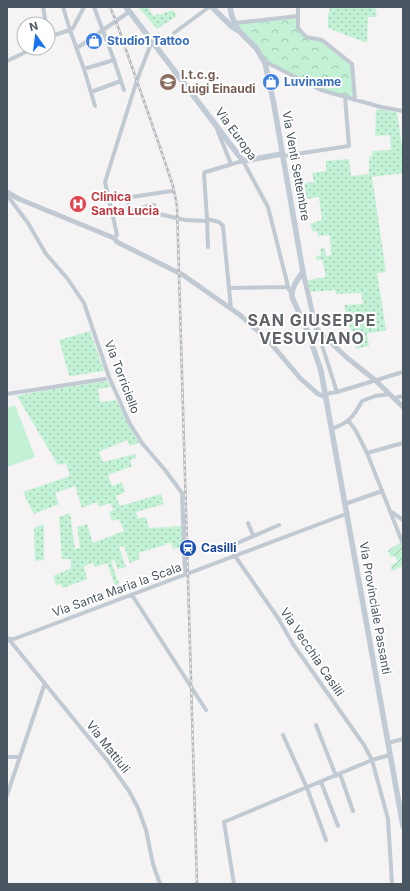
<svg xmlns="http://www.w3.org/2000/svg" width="410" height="891" font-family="Inter,sans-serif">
	<defs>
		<pattern id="grass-dots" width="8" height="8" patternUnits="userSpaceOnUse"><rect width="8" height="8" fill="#c3f1d5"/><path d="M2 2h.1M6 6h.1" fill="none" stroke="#a0c6b0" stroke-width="1.8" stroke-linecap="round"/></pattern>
		<pattern id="park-crowns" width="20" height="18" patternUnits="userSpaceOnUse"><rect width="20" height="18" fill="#c3f1d5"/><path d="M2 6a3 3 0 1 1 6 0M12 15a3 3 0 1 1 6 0" fill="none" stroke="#a0c6b0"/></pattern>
		<pattern id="garden-furrows" width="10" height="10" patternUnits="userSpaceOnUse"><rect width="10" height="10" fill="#c3f1d5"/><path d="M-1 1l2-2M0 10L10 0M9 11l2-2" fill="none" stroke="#a0c6b0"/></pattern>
	</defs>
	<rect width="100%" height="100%" fill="#f5f3f3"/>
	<path fill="url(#grass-dots)" d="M141 7H148L153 16 158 14 159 15 173 10 177 16 157 29 139 8Z
		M329 7H375L377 17H368L367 43 328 28V13L330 12Z
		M376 109 397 112 403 154V173L372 177 386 272 377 273 386 330 385 331 367 333 369 346 356 349 344 305 363 304 361 293 336 294 335 290 310 292 308 280 326 277 322 259 317 260 316 256 321 255 320 249 325 248 326 256 331 255 330 235 318 236 317 231 313 232 310 224 322 220 319 197 307 199 304 183 314 182 312 173 326 171V161L349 159 351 176 369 174V156L372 157V151L391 150 390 135 375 136Z
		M90 331 104 371 71 376 69 375 59 340Z
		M107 381 108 382 111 387 98 389 100 402 116 400 139 443 130 446 127 440 99 452 103 462 135 454 136 458 130 460 132 466 108 475 112 486 122 482 125 492 116 496 120 506 161 494 164 504 136 512 138 519 146 517 149 528 182 526 183 546 173 549 171 543H166L165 545 138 553 140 559 130 563 124 546 119 547 126 567 118 569 114 560 111 561 123 595 119 597 107 563 95 567 93 563 84 566 87 579 63 588 61 584 56 585 53 576 71 568V559H62L59 517 70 513 75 549 80 548 77 527 87 524 93 543 124 531 119 519 112 521 109 512 114 510 110 503 99 507 97 502 82 508 75 486 55 493 59 504 34 514 23 492 70 476 66 463 58 465 17 396 35 392Z
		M44 524V560L35 561 34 528Z"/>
	<path fill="url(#park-crowns)" d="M297 18V28L305 38 322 41 351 65 354 98 322 89 265 60 237 24Z"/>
	<path fill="url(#garden-furrows)" d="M399 543 403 547V566L392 571 391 565 398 562 395 556 390 557 388 551Z"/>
	<path fill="#c3f1d5" d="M15 405 35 457 7 467V408Z"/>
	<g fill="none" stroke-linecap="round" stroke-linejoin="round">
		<path stroke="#c1cad2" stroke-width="4" d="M43 7 46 24
			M84 7 73 28 70 30 84 69 114 60 94 7
			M298 7V16
			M235 23 298 16V28L306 37 322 40 352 64 355 100
			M174 33 209 7
			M48 37 70 30 63 7
			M77 48 129 12
			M7 61 34 48
			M264 61 321 90 381 107 403 111
			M84 69 95 106
			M121 81 124 90
			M91 92 121 81 114 60
			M217 129 231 164
			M283 156 349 146 345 97
			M7 195 28 223 46 254 67 278 84 303 109 377 129 422 142 443 165 470 182 493 185 575
			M111 209 134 210 152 205H154L159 214 185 220 207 221
			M128 209 129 198 131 197 172 191
			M207 220 208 247
			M114 238 117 235 116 230 105 182 137 80 152 41
			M230 288 288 287
			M231 309 223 226 219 222 207 219 204 174 205 172C218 169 230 164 243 161L268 207 289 290 291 292
			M319 332V336L337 392
			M7 394 105 379
			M325 394 337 392 403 372
			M395 398 403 396
			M348 420 356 431 367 453 390 511 403 520
			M331 429C349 423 354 416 362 401L375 396 390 394
			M367 453 403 443
			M345 504 382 491
			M390 511 403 544
			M248 523 253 535
			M279 525 233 545 231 549 235 556 278 618 293 644 364 745 372 760 388 819 392 884
			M132 595 206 710
			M7 637 107 760 129 791 138 808 146 830 153 864 160 884
			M7 639H14L346 514
			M316 725 336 776
			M283 735 307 788
			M388 743 403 739
			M7 757H20
			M340 774 353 811
			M321 782 338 826
			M307 788 326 840
			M7 795 45 683
			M234 884 224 822 372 760 390 755"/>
		<path stroke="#c1cad2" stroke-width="5" d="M7 192 19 199 114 238 117 242 183 275 240 315 268 340 300 378 318 394 326 397
			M303 272 316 328 345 356 376 381 403 407"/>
		<path stroke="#c1cbd6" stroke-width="5.5" d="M126 7 243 161 282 154
			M212 7 231 26 237 30
			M230 7 232 17 239 31 256 48 265 63 274 105 303 272C297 280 291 288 292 297L309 335 321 371 403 826"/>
		<g stroke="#b5b8bd" stroke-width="2.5">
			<path id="rail" d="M110 7 116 21 162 153 173 186 177 206 197 884"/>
		</g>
		<use href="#rail" stroke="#fff" stroke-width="1" stroke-dasharray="3" stroke-linecap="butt"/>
	</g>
	<defs>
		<g id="shop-disc" transform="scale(0.9)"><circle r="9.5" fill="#3f7fe0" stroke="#fff"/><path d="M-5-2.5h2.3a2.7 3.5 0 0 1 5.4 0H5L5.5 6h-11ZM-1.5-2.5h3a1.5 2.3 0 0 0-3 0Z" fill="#fff"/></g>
		<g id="school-disc" transform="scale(0.9)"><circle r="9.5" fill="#8d6e63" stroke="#fff"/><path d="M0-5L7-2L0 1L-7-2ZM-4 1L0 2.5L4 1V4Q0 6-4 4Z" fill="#fff"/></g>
		<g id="hospital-disc" transform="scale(0.9)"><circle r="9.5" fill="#e0444e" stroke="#fff"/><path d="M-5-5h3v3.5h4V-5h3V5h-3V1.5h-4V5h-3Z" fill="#fff"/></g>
		<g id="station-disc" transform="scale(0.9)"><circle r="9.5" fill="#1a4fb4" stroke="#fff"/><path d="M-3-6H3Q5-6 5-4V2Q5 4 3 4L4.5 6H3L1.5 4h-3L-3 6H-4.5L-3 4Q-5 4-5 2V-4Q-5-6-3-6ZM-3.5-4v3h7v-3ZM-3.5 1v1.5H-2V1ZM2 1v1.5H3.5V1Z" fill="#fff"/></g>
	</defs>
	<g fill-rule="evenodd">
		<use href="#shop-disc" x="94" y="41"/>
		<use href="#school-disc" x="168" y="82"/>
		<use href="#shop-disc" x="271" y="82"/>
		<use href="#hospital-disc" x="78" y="204"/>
		<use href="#station-disc" x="188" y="548"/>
	</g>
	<g text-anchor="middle" stroke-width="4" stroke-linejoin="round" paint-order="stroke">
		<g font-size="12" font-weight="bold" fill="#366cbe" stroke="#fff" text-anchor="start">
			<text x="107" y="45">Studio1 Tattoo</text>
			<text x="284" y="86">Luviname</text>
		</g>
		<g font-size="12" font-weight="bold" fill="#785e54" stroke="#fff" text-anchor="start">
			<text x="181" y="79">I.t.c.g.<tspan x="181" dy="14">Luigi Einaudi</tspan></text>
		</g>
		<g font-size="12" fill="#4a5661" stroke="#fff">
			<text transform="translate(236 134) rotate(54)" y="4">Via Europa</text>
			<text transform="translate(296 166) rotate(80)" y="4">Via Venti Settembre</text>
			<text transform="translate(122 377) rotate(69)" y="4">Via Torriciello</text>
			<text transform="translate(117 590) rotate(-20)" y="4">Via Santa Maria la Scala</text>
			<text transform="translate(375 608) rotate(80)" y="4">Via Provinciale Passanti</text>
			<text transform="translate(312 652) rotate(56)" y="4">Via Vecchia Casilli</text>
			<text transform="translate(108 747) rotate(52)" y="4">Via Mattiuli</text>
		</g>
		<g font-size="12" font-weight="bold" fill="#be3a42" stroke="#fff" text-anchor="start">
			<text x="91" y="201">Clinica<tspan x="91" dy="14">Santa Lucia</tspan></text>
		</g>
		<g font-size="12" font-weight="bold" fill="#164399" stroke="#fff" text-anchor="start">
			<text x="201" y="552">Casilli</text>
		</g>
		<g font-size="16" font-weight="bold" letter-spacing="1" fill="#5f6368" stroke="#fff">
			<text x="312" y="326">SAN GIUSEPPE<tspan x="312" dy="18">VESUVIANO</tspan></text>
		</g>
	</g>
	<rect width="410" height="891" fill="none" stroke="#4a5661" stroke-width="16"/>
	<g transform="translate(36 36) rotate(346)"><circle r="19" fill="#ffffff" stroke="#b7bbc0"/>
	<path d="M0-3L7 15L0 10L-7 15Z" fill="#1a73e8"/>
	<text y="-6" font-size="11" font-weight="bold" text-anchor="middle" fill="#4a5661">N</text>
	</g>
</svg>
